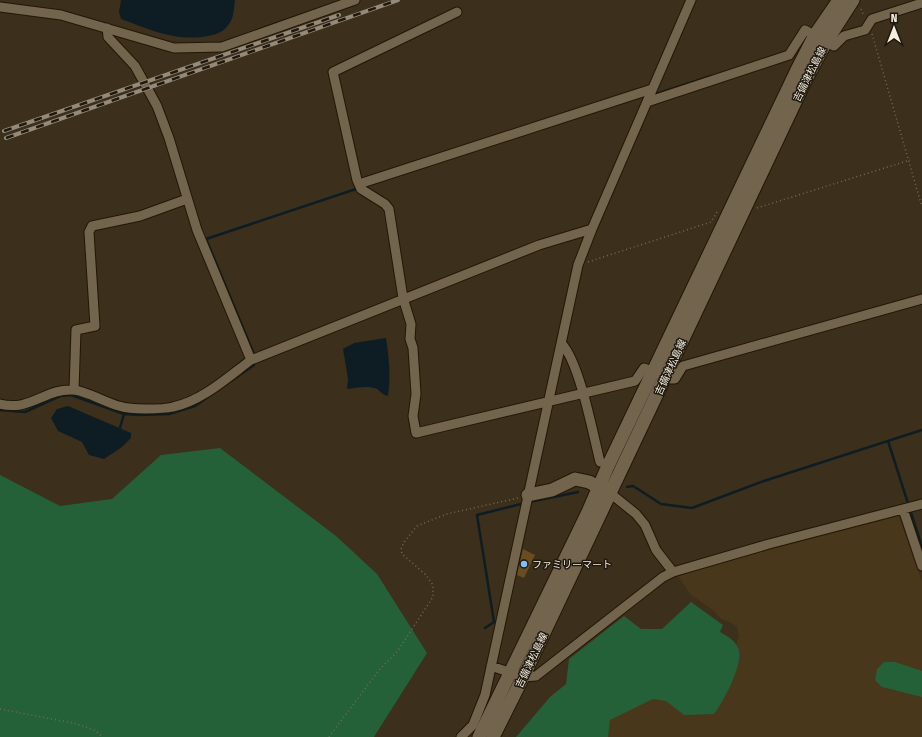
<svg xmlns="http://www.w3.org/2000/svg" width="922" height="737" font-family="'Fira Sans Condensed','Noto Sans JP',sans-serif">
	<rect width="100%" height="100%" fill="#3c2f1b"/>
	<path fill="#48371b" d="M899 516 922 582V737H576L736 644 739 636 737 626 720 618 714 611 691 595 678 576 706 566Z"/>
	<path fill="#246139" d="M220 448 336 536 377 574 427 653 374 737H0V475L60 506 112 499 161 455Z
		M691 602 723 625 720 632C727 636 735 640 738 648 745 662 723 702 714 714L684 715 666 701 653 699 610 720 608 737H516L550 697 566 684 569 659 624 616 641 629H662Z
		M884 662H895L922 671V697L882 687 875 680 877 669Z"/>
	<path fill="#0e1d23" d="M121 0H235C234 7 234 18 229 24 224 32 217 34 208 36 176 42 151 30 121 19L119 12Z
		M386 338C389 357 391 377 388 396 383 395 381 392 377 389 369 385 355 388 347 389L348 379 343 349 354 343Z
		M68 406 131 433V438L122 447 104 459 89 455 82 442 58 431 51 418 57 409Z"/>
	<g fill="none" stroke-linecap="round" stroke-linejoin="round">
		<path stroke="#0e1d23" stroke-width="2.5" d="M653 95 711 76
			M253 352 206 239 359 188
			M0 410 25 412 60 396 71 395 124 414 141 415 169 414 195 406 254 365
			M119 431 124 414
			M888 441 922 547
			M627 487 633 486 641 491 661 504 692 508 764 481 922 430
			M529 502 578 492
			M485 628 494 622 477 515 525 503"/>
	</g>
	<path fill="#684d1f" d="M523 549 535 555 524 578 517 575Z"/>
	<g fill="none" stroke-linecap="round" stroke-linejoin="round">
		<g stroke="#231704" stroke-width="11">
			<path id="street" d="M0 7 61 15 174 48 222 47 355 0
				M457 12 333 72 357 180 361 189 385 204 389 209 403 298 411 324 410 339 413 348 416 394 413 416 416 433 635 381 644 368 671 379H675L683 366 922 299
				M107 28 108 37 135 66 157 106 169 138 197 230 251 360
				M647 102 789 55 805 30 834 46 844 36 865 30 872 19 922 3
				M359 184 652 89
				M562 344C580 364 593 434 600 462
				M74 390 76 330 95 326 89 232 92 226 140 216 187 199
				M0 404C30 412 46 388 73 390 84 390 107 403 119 406 128 409 137 409 146 409 155 409 165 409 173 407 202 401 228 377 251 360L539 245 592 229
				M610 493 636 514 645 525 656 550 673 572
				M903 509 922 566
				M491 666 523 677 536 676 663 577 673 572 769 544 922 504
				M461 737 473 725 485 695 578 265 592 229 691 0"/>
		</g>
		<g stroke="#231704" stroke-width="15">
			<path id="secondary" d="M528 495 552 490 575 479 589 482 606 491
				M479 737 588 512 607 468 797 70 815 35 839 0
				M493 737 523 677 805 81 826 42 853 0"/>
		</g>
		<path stroke="#756a58" stroke-width="1.5" stroke-dasharray="1 3" stroke-linecap="butt" d="M861 9 864 16
			M872 34 922 207
			M757 208 910 160
			M588 262 711 222 717 212
			M0 709 73 723 94 730 103 737
			M329 737 380 669 397 652 433 597V585L426 575 402 554 401 549 404 542 417 526 447 514 518 498"/>
		<use href="#street" stroke="#73644e" stroke-width="9"/>
		<use href="#secondary" stroke="#73644e" stroke-width="13"/>
		<g stroke="#958a79" stroke-width="4">
			<path id="rail" d="M4 131 339 15
				M6 138 398 0"/>
		</g>
		<use href="#rail" stroke="#1e180f" stroke-width="2.5" stroke-dasharray="8" stroke-linecap="butt"/>
	</g>
	<circle fill="#81bdfa" stroke="#1e180f" stroke-width="1.5" cx="524" cy="564" r="4"/>
	<g text-anchor="middle" stroke-width="3" stroke-linejoin="round" paint-order="stroke">
		<g font-size="10" fill="#f5ede0" stroke="#1e180f">
			<text transform="translate(809 74) rotate(-63)" y="4">吉備津松島線</text>
			<text transform="translate(670 367) rotate(-65)" y="4">吉備津松島線</text>
			<text transform="translate(531 660) rotate(-64)" y="4">吉備津松島線</text>
		</g>
		<g font-size="10" fill="#f5ede0" stroke="#1e180f" text-anchor="start">
			<text x="532" y="568">ファミリーマート</text>
		</g>
	</g>
	<g transform="translate(894 28)" stroke="#1e180f" stroke-width="3" paint-order="stroke">
	<path d="M0-3L7 15L0 10L-7 15Z" fill="#f5ede0"/>
	<text y="-6" font-size="11" font-weight="bold" text-anchor="middle" fill="#f5ede0">N</text>
	</g>
</svg>
